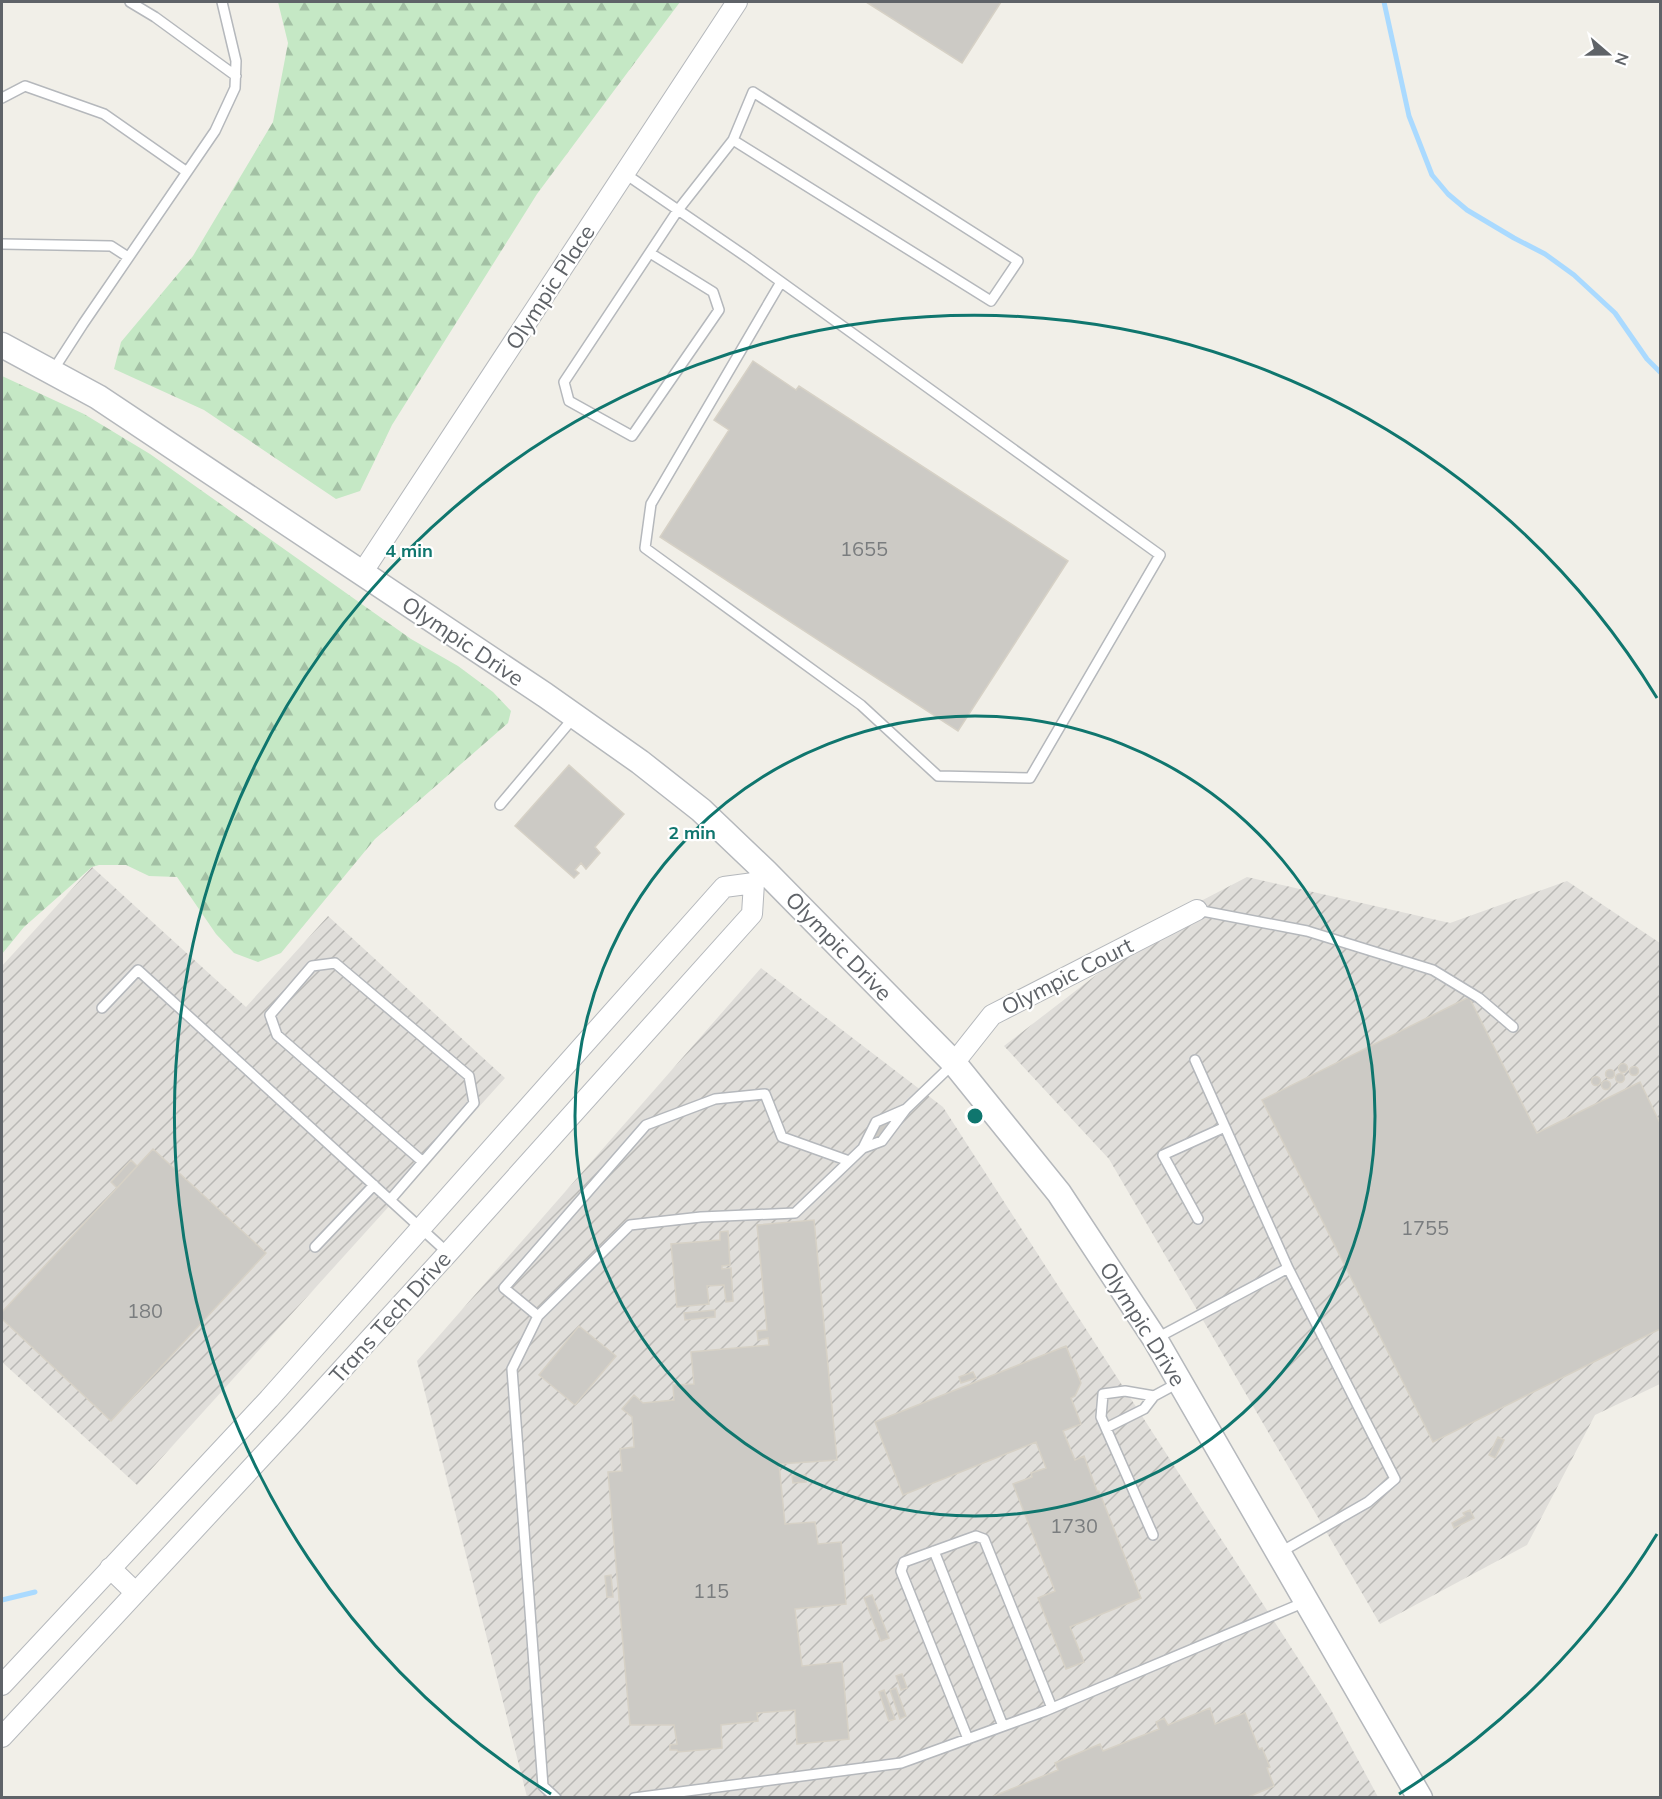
<svg xmlns="http://www.w3.org/2000/svg" width="1662" height="1799" font-family="Mulish,sans-serif">
	<defs>
		<pattern id="industrial-furrows" width="10" height="10" patternUnits="userSpaceOnUse" patternTransform="scale(1.5)"><rect width="10" height="10" fill="#e0deda"/><path d="M-1 1l2-2M0 10L10 0M9 11l2-2" fill="none" stroke="#b9b8b5"/></pattern>
		<pattern id="forest-firs" width="22" height="20" patternUnits="userSpaceOnUse" patternTransform="scale(1.5)"><rect width="22" height="20" fill="#c5e8c5"/><path d="M5 1l3.5 6h-7zM16 11l3.5 6h-7z" fill="#a3c0a4"/></pattern>
	</defs>
	<rect width="100%" height="100%" fill="#f1efe8"/>
	<path fill="url(#industrial-furrows)" d="M92 867 246 1007 328 916 505 1078 137 1485 2 1362V966Z
		M1247 877 1450 923 1567 881 1660 943V1384L1595 1415 1527 1545 1380 1624 1109 1159 1004 1046 1174 915Z
		M761 968 943 1107 1330 1708 1378 1797H527L417 1361Z"/>
	<path fill="url(#forest-firs)" d="M278 2H680L537 194 392 425 360 491 336 499 204 410 114 369 121 342 193 256 273 122 288 43Z
		M2 376 84 414 150 454 411 639 458 666 493 692 511 711 508 723 375 839 281 953 258 962 234 953 216 934 177 877 149 876 126 865H99L92 867 24 927 2 954Z"/>
	<g fill="none" stroke-linecap="round" stroke-linejoin="round">
		<path stroke="#aadaff" stroke-width="5" d="M1384 2 1409 116 1432 175 1448 194 1467 210 1514 238 1545 254 1574 275 1615 313 1647 359 1660 372
			M2 1600 35 1592"/>
	</g>
	<path fill="#cccac5" stroke="#d6d1c6" stroke-width="1.5" d="M866 2H1001L962 63Z
		M753 361 796 390 799 386 1068 561 958 731 660 537 729 430 714 420Z
		M569 765 624 814 595 847 600 853 586 869 581 863 575 870 579 873 574 878 515 826Z
		M1469 997 1537 1133 1640 1082 1660 1123V1329L1433 1442 1262 1100Z
		M1618.5 1068a4.5 4.5 0 1 1 9 0a4.5 4.5 0 1 1-9 0Z
		M1629.5 1071a4.5 4.5 0 1 1 9 0a4.5 4.5 0 1 1-9 0Z
		M1605.5 1074a4.5 4.5 0 1 1 9 0a4.5 4.5 0 1 1-9 0Z
		M1615.5 1078a4.5 4.5 0 1 1 9 0a4.5 4.5 0 1 1-9 0Z
		M1591.5 1081a4.5 4.5 0 1 1 9 0a4.5 4.5 0 1 1-9 0Z
		M1601.5 1085a4.5 4.5 0 1 1 9 0a4.5 4.5 0 1 1-9 0Z
		M884 1120 889 1126 877 1137 872 1131Z
		M153 1149 266 1253 111 1421 2 1319V1312Z
		M131 1160 137 1166 117 1188 111 1182Z
		M814 1220 837 1460 779 1464 785 1524 815 1522 818 1544 841 1542 846 1604 795 1609 802 1666 842 1662 849 1739 797 1744 795 1710 757 1713 758 1721 721 1725 722 1748 678 1752 677 1750H670V1745L677 1744 674 1725H630L608 1472 622 1471 620 1449 634 1447 632 1417 622 1409 634 1395 643 1403 674 1400 673 1385 694 1384 691 1352 769 1345 768 1338 758 1340 757 1331 767 1330 757 1225Z
		M728 1231 730 1265 722 1266V1269L731 1268 733 1301 726 1302 724 1285 707 1286 709 1304 677 1307 671 1244 720 1240V1232Z
		M715 1310V1317L685 1320 684 1313Z
		M579 1326 616 1356 575 1405 539 1375Z
		M1066 1346 1081 1383 1075 1396 1071 1398 1081 1424 1063 1431 1075 1460 1084 1456 1097 1491H1099L1141 1598 1070 1627 1084 1662 1066 1669 1038 1598 1055 1591 1013 1484 1032 1477 1031 1473 1046 1468 1036 1442 903 1495 875 1422Z
		M973 1372 976 1378 961 1383 959 1377Z
		M1498 1437 1504 1440 1495 1458 1489 1455Z
		M806 1475V1482L793 1483 792 1476Z
		M1470 1510 1474 1518 1454 1528 1452 1523 1465 1516 1463 1513Z
		M611 1575 613 1597H607L605 1576Z
		M872 1595 889 1638 881 1641 864 1598Z
		M902 1674 907 1688 901 1690 896 1676Z
		M896 1688 906 1716 900 1719 890 1690Z
		M884 1690 895 1719 889 1721 879 1692Z
		M1210 1708 1215 1724 1245 1713 1259 1749 1262 1748 1270 1767 1267 1768 1274 1786 1246 1798H989L1058 1770 1055 1763 1100 1744 1103 1751 1159 1729 1156 1722 1164 1718 1168 1725Z"/>
	<g fill="none" stroke-linecap="round" stroke-linejoin="round">
		<g stroke="#b5b8bc" stroke-width="12">
			<path id="service" d="M130 2 155 17 236 76
				M2 98 25 86 104 114 187 172
				M624 173 748 258 1160 555 1030 778 938 776 861 705 645 548 651 504 781 282
				M2 244 111 246 128 257
				M650 253 713 292 719 310 632 436 569 401 564 382 678 210 733 140 753 92 1018 261 991 301 733 140
				M52 372 83 324 215 131 235 88 236 61 222 2
				M500 805 575 716
				M1197 910 1307 931 1433 970 1479 998 1513 1027
				M102 1008 138 970 390 1200
				M1195 1060 1288 1268
				M863 1148 882 1141 906 1109 954 1063
				M423 1162 277 1035 270 1015 312 966 335 963 469 1076 474 1103 390 1200 448 1253
				M1198 1219 1163 1155 1225 1127
				M315 1247 374 1185
				M538 1316 504 1288 646 1125 715 1099 765 1094 782 1137 849 1161
				M1155 1339 1288 1268 1395 1479 1368 1502 1279 1553
				M1106 1428 1144 1409 1154 1396 1178 1383
				M1153 1535 1101 1417 1103 1394 1125 1391 1154 1396
				M934 1551 1003 1726
				M968 1739 901 1571 904 1562 976 1536 984 1539 1052 1708
				M556 1798 543 1786 512 1369 538 1316 630 1225 701 1217 795 1213 863 1148 876 1122 906 1109
				M634 1798 901 1763 1045 1711 1305 1602"/>
		</g>
		<g stroke="#b5b8bc" stroke-width="22">
			<path id="minor" d="M362 573 737 2
				M954 1063 992 1015 1197 910
				M110 1568 135 1592
				M2 1685 269 1399 724 887 754 883
				M2 1737 294 1422 448 1253 752 914 754 883 765 871"/>
		</g>
		<g stroke="#b5b8bc" stroke-width="27">
			<path id="tertiary" d="M2 345 98 397 545 695 640 762 701 810 765 871 954 1063 1059 1193 1155 1339 1420 1798"/>
		</g>
		<use href="#service" stroke="#fff" stroke-width="9"/>
		<use href="#minor" stroke="#fff" stroke-width="20"/>
		<use href="#tertiary" stroke="#fff" stroke-width="24"/>
	</g>
	<g fill="none" stroke="#0f766e" stroke-width="3">
		<circle cx="975" cy="1116" r="400"/>
		<path d="M1657 1534A800 800 0 0 1 1399 1794M551 1794A800 800 0 1 1 1657 698"/>
	</g>
	<g text-anchor="middle" stroke-width="4.5" stroke-linejoin="round" paint-order="stroke">
		<g font-size="20" fill="#7a7d7f">
			<text x="864" y="556">1655</text>
			<text x="1425" y="1235">1755</text>
			<text x="145" y="1318">180</text>
			<text x="1074" y="1533">1730</text>
			<text x="711" y="1598">115</text>
		</g>
		<g font-size="22" fill="#5f6368" stroke="#fff">
			<text transform="translate(550 287) rotate(-57)" y="8">Olympic Place</text>
			<text transform="translate(463 641) rotate(34)" y="8">Olympic Drive</text>
			<text transform="translate(839 946) rotate(46)" y="8">Olympic Drive</text>
			<text transform="translate(1067 976) rotate(-27)" y="8">Olympic Court</text>
			<text transform="translate(390 1317) rotate(-48)" y="8">Trans Tech Drive</text>
			<text transform="translate(1143 1324) rotate(58)" y="8">Olympic Drive</text>
		</g>
	</g>
	<circle cx="975" cy="1116" r="9" fill="#0f766e" stroke="#fff" stroke-width="3"/>
	<g font-size="18" text-anchor="middle" font-weight="bold" fill="#0f766e" stroke="#fff" stroke-width="4.5" stroke-linejoin="round" paint-order="stroke">
		<text x="409" y="557">4 min</text>
		<text x="692" y="839">2 min</text>
	</g>
	<rect width="1662" height="1799" fill="none" stroke="#5f6368" stroke-width="6"/>
	<g transform="translate(1608 54) rotate(110)" stroke="#ffffff" stroke-width="4.5" paint-order="stroke">
	<path d="M0-4.5L10 22L0 15L-10 22Z" fill="#5f6368"/>
	<text y="-9" font-size="16" font-weight="bold" text-anchor="middle" fill="#5f6368">N</text>
	</g>
</svg>
